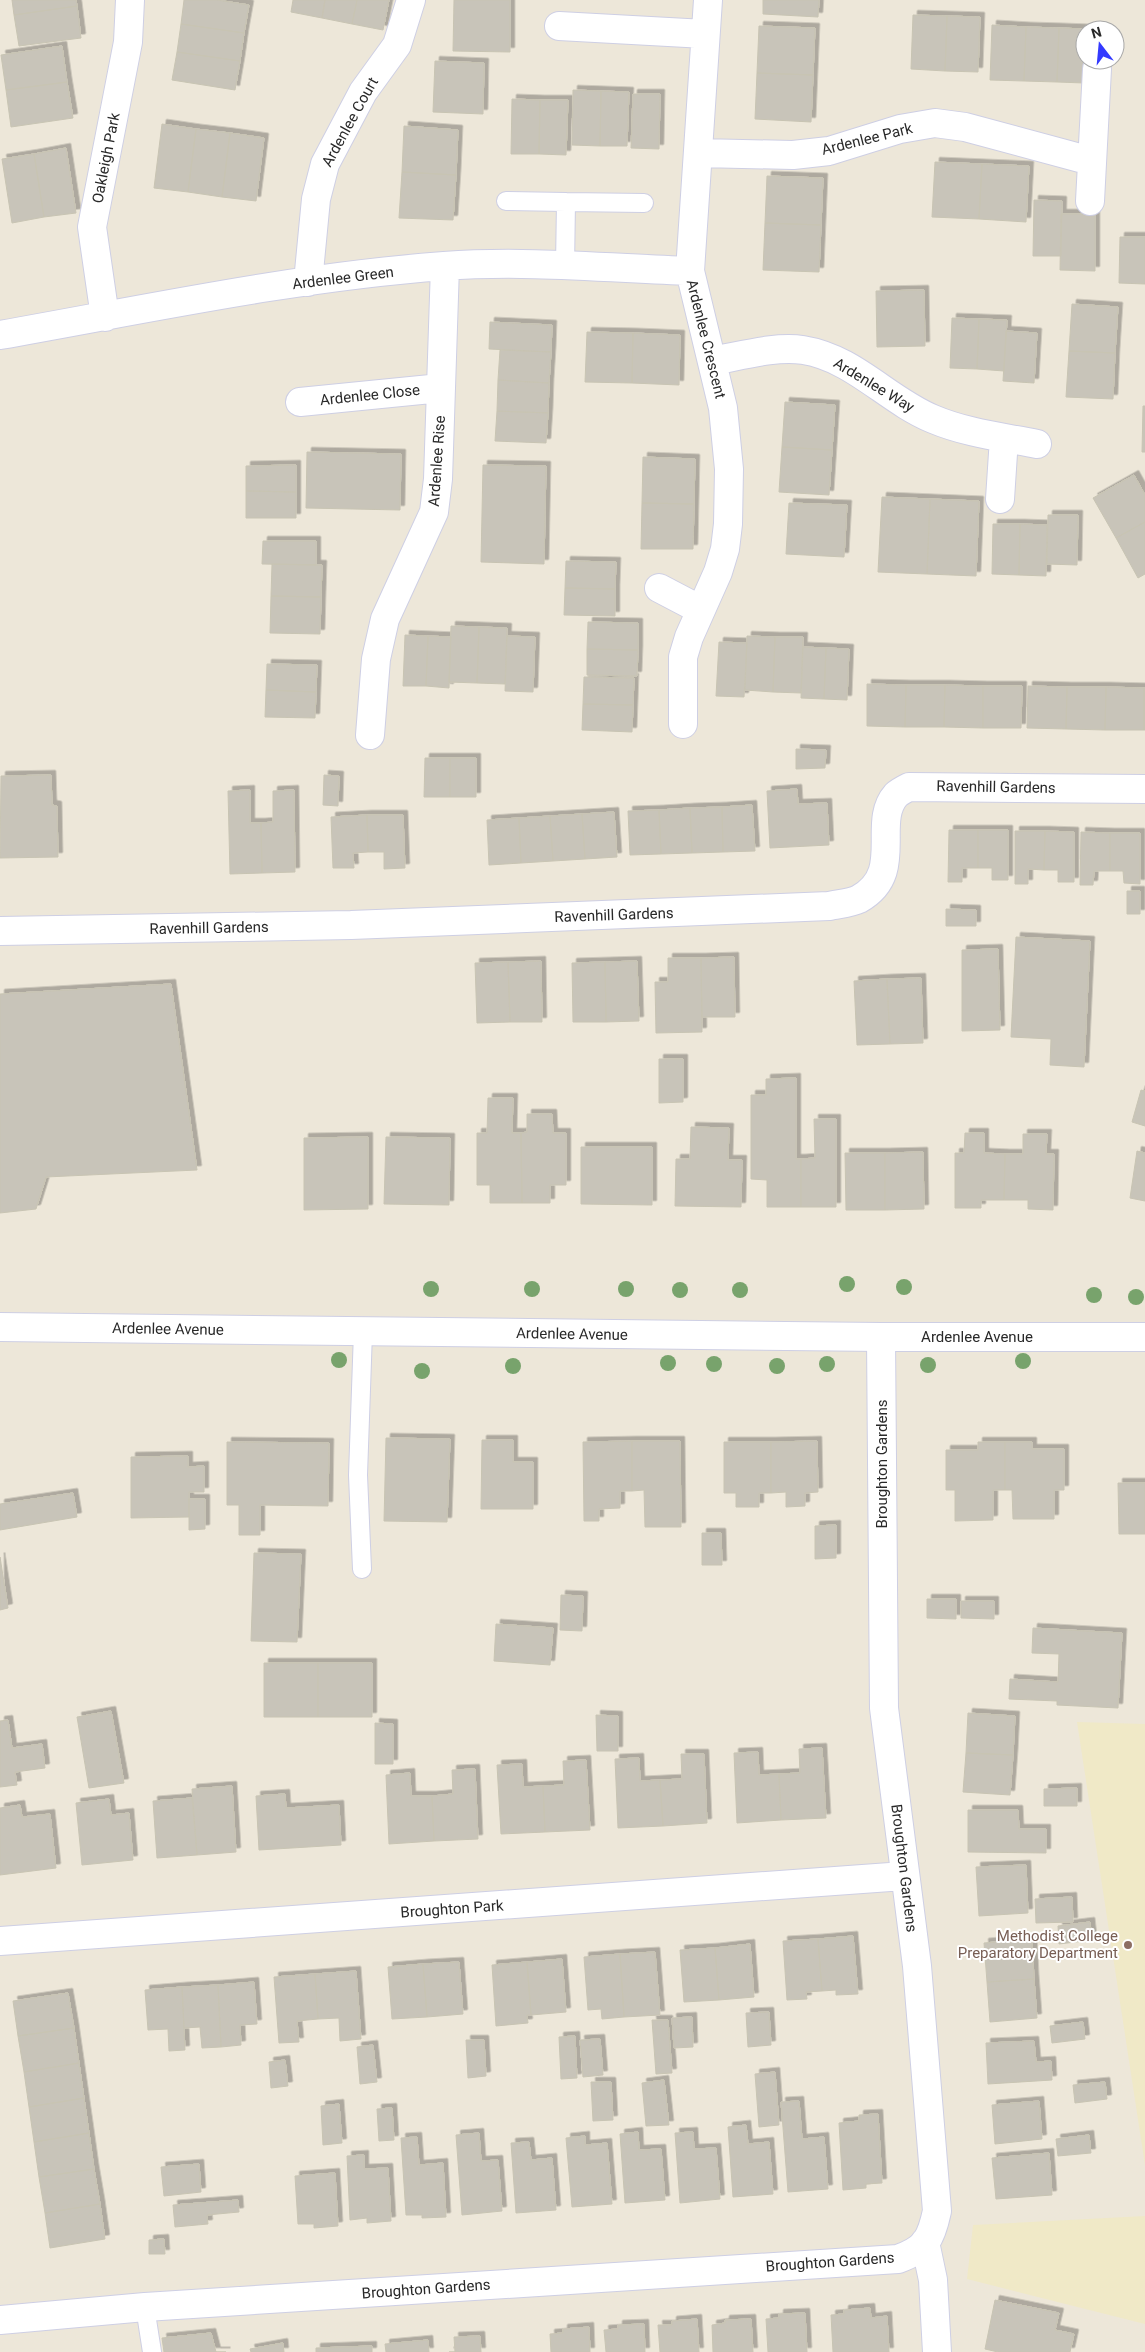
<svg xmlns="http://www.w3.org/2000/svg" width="1145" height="2352" font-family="Roboto,sans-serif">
	<defs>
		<filter id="shadow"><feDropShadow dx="4.5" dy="-4.5" stdDeviation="0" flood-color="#0004"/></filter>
	</defs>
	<rect width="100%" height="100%" fill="#ede7d9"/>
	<path fill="#f0e9c7" d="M1077 1722 1145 1724V2165Z
		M1145 2216V2324L967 2279 973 2225Z"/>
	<path fill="#c8c4b9" stroke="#c8c4b3" filter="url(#shadow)" d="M12 0H76L77 6 14 15Z
		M184 0H217L249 5 244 33 181 24Z
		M293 0H325L322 18 291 12Z
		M325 0H357L352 24 322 18Z
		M357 0H389L383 30 352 24Z
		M454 0H510V52L453 51Z
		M763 0H819L818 17 763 14Z
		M77 6 81 38 19 46 14 15Z
		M913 15 947 16 945 71 911 69Z
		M947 16 980 17 978 72 945 71Z
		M181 24 244 33 240 61 177 52Z
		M992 25 1026 27 1024 81 990 80Z
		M759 26 815 28 813 75 757 73Z
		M1026 27 1059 28 1057 82 1024 81Z
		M1059 28 1085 29 1084 83 1057 82Z
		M62 46 67 82 6 90 1 55Z
		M177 52 240 61 235 90 172 80Z
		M435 61 484 63 483 114 433 112Z
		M757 73 813 75 811 122 755 119Z
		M67 82 73 118 11 127 6 90Z
		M573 90 601 91 600 146 572 145Z
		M601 91 629 92 627 146H600Z
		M633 94H660L659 149 631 148Z
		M512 99 540 100 539 154H511Z
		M540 100H568L566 155 539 154Z
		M162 124 196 129 188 192 154 188Z
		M404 126 458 130 456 175 402 172Z
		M196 129 230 133 222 197 188 192Z
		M230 133 264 138 256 201 222 197Z
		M66 148 76 213 44 217 34 154Z
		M34 154 44 217 12 223 2 159Z
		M935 162 982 164 979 219 932 217Z
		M982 164 1029 166 1026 222 979 219Z
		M402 172 456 175 453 220 399 218Z
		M767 176 823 178 821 225 765 223Z
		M1034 200 1062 201 1061 256H1033Z
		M1061 214H1095V271L1060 270Z
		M765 223 821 225 819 272 763 270Z
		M1120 237H1145V284L1119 283Z
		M924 290 925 346 877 347 876 291Z
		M1072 304 1118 307 1115 353 1069 351Z
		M952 318 979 319 977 369 950 368Z
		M979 319 1007 320 1004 371 977 369Z
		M490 322 552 325 551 352 489 349Z
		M1006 331 1037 333 1034 383 1003 381Z
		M587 332 633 333 632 383 585 382Z
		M633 333 680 335 679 385 632 383Z
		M500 350 551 352 549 383 498 380Z
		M1069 351 1115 353 1113 399 1066 397Z
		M498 380 549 383 548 413 497 411Z
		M785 402 835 405 832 450 782 447Z
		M1143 406H1145V452H1142Z
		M497 411 548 413 546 443 495 441Z
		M782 447 832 450 829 495 779 492Z
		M307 452 401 454 400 510 306 508Z
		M643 457 695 459 694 504 642 503Z
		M296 465V492L246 491V466Z
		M483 465 546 466 544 564 481 562Z
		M1134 475 1145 495V522L1116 538 1093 498Z
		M246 491 296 492V518H246Z
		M882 497 930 499 927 574 878 572Z
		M930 499 979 501 976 576 927 574Z
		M642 503 694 504 693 549H641Z
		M789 503 847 505 844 557 786 554Z
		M1048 515H1078L1077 565 1047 564Z
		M1145 522V574L1138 578 1116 538Z
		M993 524H1020L1019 575 992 574Z
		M1020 524 1047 525 1046 576 1019 575Z
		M263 541H316V565L262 564Z
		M566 561 616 562 615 589 565 588Z
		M272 564 322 565 321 597 271 596Z
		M565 588 615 589V616L564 615Z
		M271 596 321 597 320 634 270 633Z
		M588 622 638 623V650L587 649Z
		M451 626 479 627 477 683 449 682Z
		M479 627 507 628 505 684 477 683Z
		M405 635 428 636 426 686H403Z
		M428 636 451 637 449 688 426 686Z
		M507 636 535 637 533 692 505 691Z
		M747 636 775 637 773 692 745 690Z
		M775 637H803L801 693 773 692Z
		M719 642 747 643 744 697 716 696Z
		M803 647 826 648 824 699 801 698Z
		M826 648 849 649 847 700 824 699Z
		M587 649 638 650 637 676 587 675Z
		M267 664 317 665 316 692 266 690Z
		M584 677 634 678 633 705 583 704Z
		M867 684 906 685 905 727 867 726Z
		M906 685H945L944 727H905Z
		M945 685 983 686V728L944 727Z
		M983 686H1022L1021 728H983Z
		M1028 686 1067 687 1066 729 1027 728Z
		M1067 687H1106L1105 730 1066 729Z
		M1106 687 1144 688V730H1105Z
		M1144 688H1145V730H1144Z
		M266 690 316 692 315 718 265 717Z
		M583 704 633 705 632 732 582 730Z
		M796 749 826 750 825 768 796 769Z
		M425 758H450V797H424Z
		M450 758H476V797H450Z
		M51 775 52 805 57 806 58 857 0 858 1 776Z
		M324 775 339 776 338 806 323 805Z
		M797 789 798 804 827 803 829 845 770 848 767 791Z
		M250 790V823H261L262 873 230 874 228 791Z
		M294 790 295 872 262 873 261 823 273 822V791Z
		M752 805 755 851 723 852 722 807Z
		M722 807 723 852 692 853 690 808Z
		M690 808 692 853 661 854 659 810Z
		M659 810 661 854 630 855 628 811Z
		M614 812 617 857 585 859 582 814Z
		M582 814 585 859 553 861 550 816Z
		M367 815H403L405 868 384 869V852H368Z
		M367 815 368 852 353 853 354 868H333L331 817Z
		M550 816 553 861 521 863 519 818Z
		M519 818 521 863 489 865 487 820Z
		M949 830H978V868H962V882H948Z
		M978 830H1008V880H992V868H978Z
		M1015 831H1045L1044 870 1028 869V884H1015Z
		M1045 831 1074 832V882H1058V870H1044Z
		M1081 832 1110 833V871H1094L1093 885H1080Z
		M1110 833H1140V884L1124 883 1123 871H1110Z
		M1127 891H1140V914H1127Z
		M946 909 976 910V926H946Z
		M1016 937 1090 941 1084 1067 1050 1065 1051 1039 1011 1037Z
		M998 949 1000 1030 962 1031V950Z
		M734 957 735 1017H702L701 958Z
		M668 958H701L702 1032 656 1033 655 982H668Z
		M541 961 542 1022H510L508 962Z
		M637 961 639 1021 606 1022 605 962Z
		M508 962 510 1022 477 1023 475 963Z
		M605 962 606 1022H573L572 963Z
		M921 978 923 1043 890 1044 887 979Z
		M887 979 890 1044 857 1045 854 981Z
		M171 984 197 1170 46 1177 36 1209 0 1213V994Z
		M659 1059H683V1102L659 1103Z
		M796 1078V1159H801V1207H767V1180L751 1179V1095H766V1079Z
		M1141 1090 1145 1091V1126L1132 1122Z
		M488 1098H513L512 1133H521L522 1203H490V1185H477V1133H487Z
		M527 1114H552L553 1133H566V1185H550V1203H522L521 1133 527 1132Z
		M814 1119H836V1207H801V1159L815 1158Z
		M691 1127 729 1128 728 1160H742L741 1207 675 1206 676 1159H690Z
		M965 1133H984V1153L1005 1154 1004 1200H981V1208H955V1153H964Z
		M1023 1134H1047L1046 1154H1054L1053 1210 1028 1209V1200H1004L1005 1154H1023Z
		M368 1137V1209L304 1210V1138Z
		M386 1137 450 1138 449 1205 384 1204Z
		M581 1147H652V1205L581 1204Z
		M1137 1151 1145 1153V1201L1130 1198Z
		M923 1152 924 1209 885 1210V1153Z
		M845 1153H885V1210H846Z
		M386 1438 450 1439 447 1522 384 1521Z
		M482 1440H513V1462H533V1509H481Z
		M632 1441H680L681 1527H645L644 1490 632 1491Z
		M632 1441V1491H620V1508L599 1509V1521H584L583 1442Z
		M817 1441 818 1492 805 1493V1506L786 1507V1492L771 1493V1442Z
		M227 1442 329 1443 328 1506 260 1505V1535H239V1505H227Z
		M724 1442H771V1493H759V1507H736V1493H724Z
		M978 1442H1005V1490H993V1520L955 1521V1490H946V1450H978Z
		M1005 1442H1032V1449H1064V1490H1054V1519H1013L1012 1490H1005Z
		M188 1456V1467L204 1466V1492H189V1517L131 1518V1457Z
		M1118 1483H1145V1534H1119Z
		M73 1493 77 1517 0 1530V1504Z
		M189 1499H205V1529L189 1530Z
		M836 1525V1558L815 1559V1526Z
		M702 1533H721L722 1565H702Z
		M254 1553 301 1554 297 1642 251 1641Z
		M0 1557 8 1608 0 1610Z
		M561 1595 583 1596 582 1631 560 1630Z
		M927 1599H956V1619L927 1618Z
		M961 1601H994V1619L961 1618Z
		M496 1624 553 1628 550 1665 494 1661Z
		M1033 1628 1122 1633 1118 1708 1057 1705V1701L1009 1699 1010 1679 1058 1682 1059 1654 1032 1653Z
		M264 1663H318V1717H264Z
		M318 1663H372V1717H318Z
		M111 1711 124 1783 89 1788 77 1717Z
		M968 1713 1015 1716 1013 1755 966 1753Z
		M596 1715 618 1716V1751H597Z
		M8 1720 12 1748 42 1744 45 1768 15 1772 17 1785 0 1787V1721Z
		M375 1723 393 1724V1764H375Z
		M822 1748 826 1818 781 1820 779 1774 800 1773 799 1749Z
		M758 1752 759 1775 779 1774 781 1820 737 1823 734 1753Z
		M966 1753 1013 1755 1010 1795 963 1792Z
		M681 1754H704L707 1823 663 1826 660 1780 682 1779Z
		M639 1758 640 1781 660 1780 663 1826 618 1828 615 1759Z
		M586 1760 590 1830 545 1832 543 1786 564 1785 563 1761Z
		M522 1764 523 1787 543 1786 545 1832 501 1834 497 1765Z
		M475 1769 478 1839 434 1841 432 1796 453 1794 452 1770Z
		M410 1773 411 1796H432L434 1841 389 1844 386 1775Z
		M232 1786 236 1852 197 1855 192 1789Z
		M1077 1788V1806H1044V1789Z
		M285 1794 286 1808 339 1805 341 1845 259 1850 256 1796Z
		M192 1798 197 1855 157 1858 153 1801Z
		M109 1799 111 1815 129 1813 133 1860 82 1865 76 1803Z
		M20 1805 22 1817 50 1814 56 1868 0 1875V1808Z
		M968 1810H1018L1019 1829H1046V1853L968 1852Z
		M1026 1865 1028 1913 979 1916 976 1867Z
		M1072 1897 1073 1922 1036 1923 1035 1899Z
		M1090 1922 1092 1940 1059 1944 1058 1926Z
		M853 1936 858 1994 836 1995V1990L822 1991 818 1939Z
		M818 1939 822 1991 806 1992 807 1999 787 2000 783 1941Z
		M1032 1939 1034 1979 987 1982 984 1943Z
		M750 1944 754 1997 719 2000 715 1948Z
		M715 1948 719 2000 684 2002 680 1950Z
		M655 1952 660 2015 624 2017 620 1954Z
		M620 1954 624 2017 602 2019 601 2009 588 2010 584 1957Z
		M562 1959 566 2012 531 2015 527 1962Z
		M459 1962 463 2014 427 2017 423 1964Z
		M527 1962 531 2015H527L528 2023 496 2026 492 1965Z
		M423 1964 427 2017 392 2019 388 1967Z
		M356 1971 361 2039 340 2041 339 2018 318 2019 315 1974Z
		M315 1974 318 2019 297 2021 299 2042 279 2043 274 1977Z
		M1034 1979 1037 2018 990 2022 987 1982Z
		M254 1982 257 2024 240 2025 241 2045 221 2047 218 1985Z
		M218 1985 221 2047 202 2048 200 2027 184 2028 182 1987Z
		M182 1987 185 2050 169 2051 168 2029 148 2030 145 1990Z
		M68 1993 74 2028 18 2036 13 2001Z
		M769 2012 771 2045 748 2047 746 2013Z
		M692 2017 693 2047 674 2048 672 2018Z
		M652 2020H668L672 2073 656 2074Z
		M1083 2022 1085 2039 1052 2043 1050 2026Z
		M74 2028 79 2063 24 2072 18 2036Z
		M575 2036 577 2078 561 2079 559 2037Z
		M600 2039 603 2075 583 2077 580 2040Z
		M466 2040H484L486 2076 468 2078Z
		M1034 2041 1036 2062 1051 2061 1052 2080 988 2084 986 2043Z
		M373 2045 377 2082 360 2084 357 2047Z
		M285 2060 288 2086 271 2088 269 2062Z
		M79 2063 84 2098 29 2107 24 2072Z
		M775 2072 779 2125 759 2127 755 2074Z
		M664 2080 669 2125 646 2126 642 2083Z
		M591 2082H611L613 2120 593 2121Z
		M1105 2082 1107 2099 1075 2103 1073 2085Z
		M84 2098 89 2133 34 2142 29 2107Z
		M799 2101 802 2139 824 2137 828 2189 788 2192 781 2102Z
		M1039 2101 1042 2139 995 2144 992 2105Z
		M339 2104 342 2143 323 2145 321 2106Z
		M392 2108 394 2140 379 2141 377 2109Z
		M878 2114 882 2183 866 2184V2188L843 2190 839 2123 859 2121V2115Z
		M746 2125 748 2144 769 2142 773 2194 733 2197 728 2127Z
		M638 2132 639 2150 661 2149 665 2200 625 2203 620 2134Z
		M693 2132 694 2149 716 2148 720 2199 680 2203 675 2133Z
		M89 2133 94 2169 39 2177 34 2142Z
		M479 2133 481 2161 498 2160 502 2211 462 2215 456 2135Z
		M1089 2135 1091 2153 1058 2156 1056 2139Z
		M585 2136V2145L607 2143 612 2204 572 2207 566 2138Z
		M417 2137 419 2165 443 2163 446 2217 422 2218V2215H406L401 2138Z
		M529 2142 531 2160 552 2158 556 2210 516 2213 511 2143Z
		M1049 2153 1052 2195 996 2199 992 2158Z
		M364 2155V2169L388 2168 391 2221 367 2223V2218L350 2220 347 2156Z
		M199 2164 201 2192 164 2196 161 2167Z
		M94 2169 100 2204 45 2213 39 2177Z
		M335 2173 338 2226 314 2228V2224H298L295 2176Z
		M238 2200 239 2212 207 2215 208 2224 175 2227 173 2205Z
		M100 2204 105 2239 50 2248 45 2213Z
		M164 2239 165 2254H149V2240Z
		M995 2300 1059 2313 1055 2330 1074 2334 1070 2352H998L985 2349Z
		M870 2308 871 2318 887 2316 889 2352H833L831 2315 844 2314V2310Z
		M805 2313 807 2352H768L766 2319 779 2318V2314Z
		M697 2319 699 2352H660L658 2325H672V2321Z
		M751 2319 753 2352H713L712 2325 725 2323V2320Z
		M644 2324 645 2352H606L604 2330 618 2329V2325Z
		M589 2327 590 2352H551L550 2334 563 2333V2329Z
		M211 2333 216 2352H226H164L162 2338Z
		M480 2336 481 2352H449H455L454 2337Z
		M428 2340 429 2352H386L385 2344Z
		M283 2343 284 2352H251L250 2349Z
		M372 2346V2352H316V2348Z"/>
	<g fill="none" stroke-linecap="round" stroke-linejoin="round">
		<g stroke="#cecfe4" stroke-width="20">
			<path id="service" d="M506 201 566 202
				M565 267 566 202 644 203
				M362 1569 358 1475 363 1332
				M145 2307 152 2352"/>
		</g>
		<g stroke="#cecfe4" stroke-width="30">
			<path id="minor" d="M559 26 705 34
				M699 153 793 155 829 151 900 129 935 123 965 127 1091 161
				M1090 201 1097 69
				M308 282 316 199 325 164 363 92 397 45 411 0
				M105 317 92 227 128 42 130 0
				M0 335C147 309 295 277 444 266 525 260 609 268 690 271
				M712 361C741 356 774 346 803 350 854 358 887 400 933 419 966 433 1002 437 1037 444
				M300 402 441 388
				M1000 499 1004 438
				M659 588 701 610
				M683 724V657L689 637 718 572 725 549 728 524 729 469 723 408 690 271 708 0
				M370 735 376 659 385 619 434 512 438 479 445 266
				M0 931 351 925 829 906C838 904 851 903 859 899 906 873 871 823 896 795 899 792 905 789 909 787L1145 789
				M0 1941 904 1876
				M925 2242 933 2280 937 2352
				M0 2320 145 2307 898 2259C926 2249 931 2239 937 2211L917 1966 884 1708 881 1337"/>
		</g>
		<g stroke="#cecfe4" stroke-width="30">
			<path id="tertiary" d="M0 1327 881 1337H1145"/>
		</g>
		<use href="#service" stroke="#fff" stroke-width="18"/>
		<use href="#minor" stroke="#fff" stroke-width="28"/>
		<use href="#tertiary" stroke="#fff" stroke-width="28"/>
	</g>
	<g fill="#78a36c">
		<circle cx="847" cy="1284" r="8"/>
		<circle cx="904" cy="1287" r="8"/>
		<circle cx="431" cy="1289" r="8"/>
		<circle cx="532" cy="1289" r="8"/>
		<circle cx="626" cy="1289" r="8"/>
		<circle cx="680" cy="1290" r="8"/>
		<circle cx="740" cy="1290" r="8"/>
		<circle cx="1094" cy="1295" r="8"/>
		<circle cx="1136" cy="1297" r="8"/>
		<circle cx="339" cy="1360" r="8"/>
		<circle cx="1023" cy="1361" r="8"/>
		<circle cx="668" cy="1363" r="8"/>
		<circle cx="714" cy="1364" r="8"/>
		<circle cx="827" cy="1364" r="8"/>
		<circle cx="928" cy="1365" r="8"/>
		<circle cx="513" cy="1366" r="8"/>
		<circle cx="777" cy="1366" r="8"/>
		<circle cx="422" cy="1371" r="8"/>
	</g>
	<circle fill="#8d6e63" stroke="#fff" stroke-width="2" cx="1128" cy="1945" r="5"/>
	<g text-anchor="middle" stroke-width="4" stroke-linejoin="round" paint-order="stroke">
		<g font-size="15" fill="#292929" stroke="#fff">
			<text transform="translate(350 122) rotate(-61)" y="5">Ardenlee Court</text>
			<text transform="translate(867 139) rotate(-14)" y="5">Ardenlee Park</text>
			<text transform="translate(106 158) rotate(-79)" y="5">Oakleigh Park</text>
			<text transform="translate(343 278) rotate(-7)" y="5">Ardenlee Green</text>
			<text transform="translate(706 339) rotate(76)" y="5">Ardenlee Crescent</text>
			<text transform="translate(874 385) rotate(31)" y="5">Ardenlee Way</text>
			<text transform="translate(370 395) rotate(-6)" y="5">Ardenlee Close</text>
			<text transform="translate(437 461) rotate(-86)" y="5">Ardenlee Rise</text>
			<text transform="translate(996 787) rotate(1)" y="5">Ravenhill Gardens</text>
			<text transform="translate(614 915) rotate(-2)" y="5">Ravenhill Gardens</text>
			<text transform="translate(209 928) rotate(-1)" y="5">Ravenhill Gardens</text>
			<text transform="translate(168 1329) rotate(1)" y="5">Ardenlee Avenue</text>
			<text transform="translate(572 1334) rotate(1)" y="5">Ardenlee Avenue</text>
			<text x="977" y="1342">Ardenlee Avenue</text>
			<text transform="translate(882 1464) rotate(-90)" y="5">Broughton Gardens</text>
			<text transform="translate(904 1868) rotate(83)" y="5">Broughton Gardens</text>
			<text transform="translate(452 1909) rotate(-4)" y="5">Broughton Park</text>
			<text transform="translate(830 2262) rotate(-4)" y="5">Broughton Gardens</text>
			<text transform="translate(426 2289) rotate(-4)" y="5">Broughton Gardens</text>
		</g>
		<g font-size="15" fill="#785e54" stroke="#fff" text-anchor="end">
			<text x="1118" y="1941">Methodist College<tspan x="1118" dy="17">Preparatory Department</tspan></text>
		</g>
	</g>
	<g transform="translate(1100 45) rotate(344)"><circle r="24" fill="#ffffff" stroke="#a9a9a9"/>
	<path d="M0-4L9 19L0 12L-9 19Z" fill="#343aff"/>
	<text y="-8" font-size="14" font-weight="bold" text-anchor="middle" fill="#292929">N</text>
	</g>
</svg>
